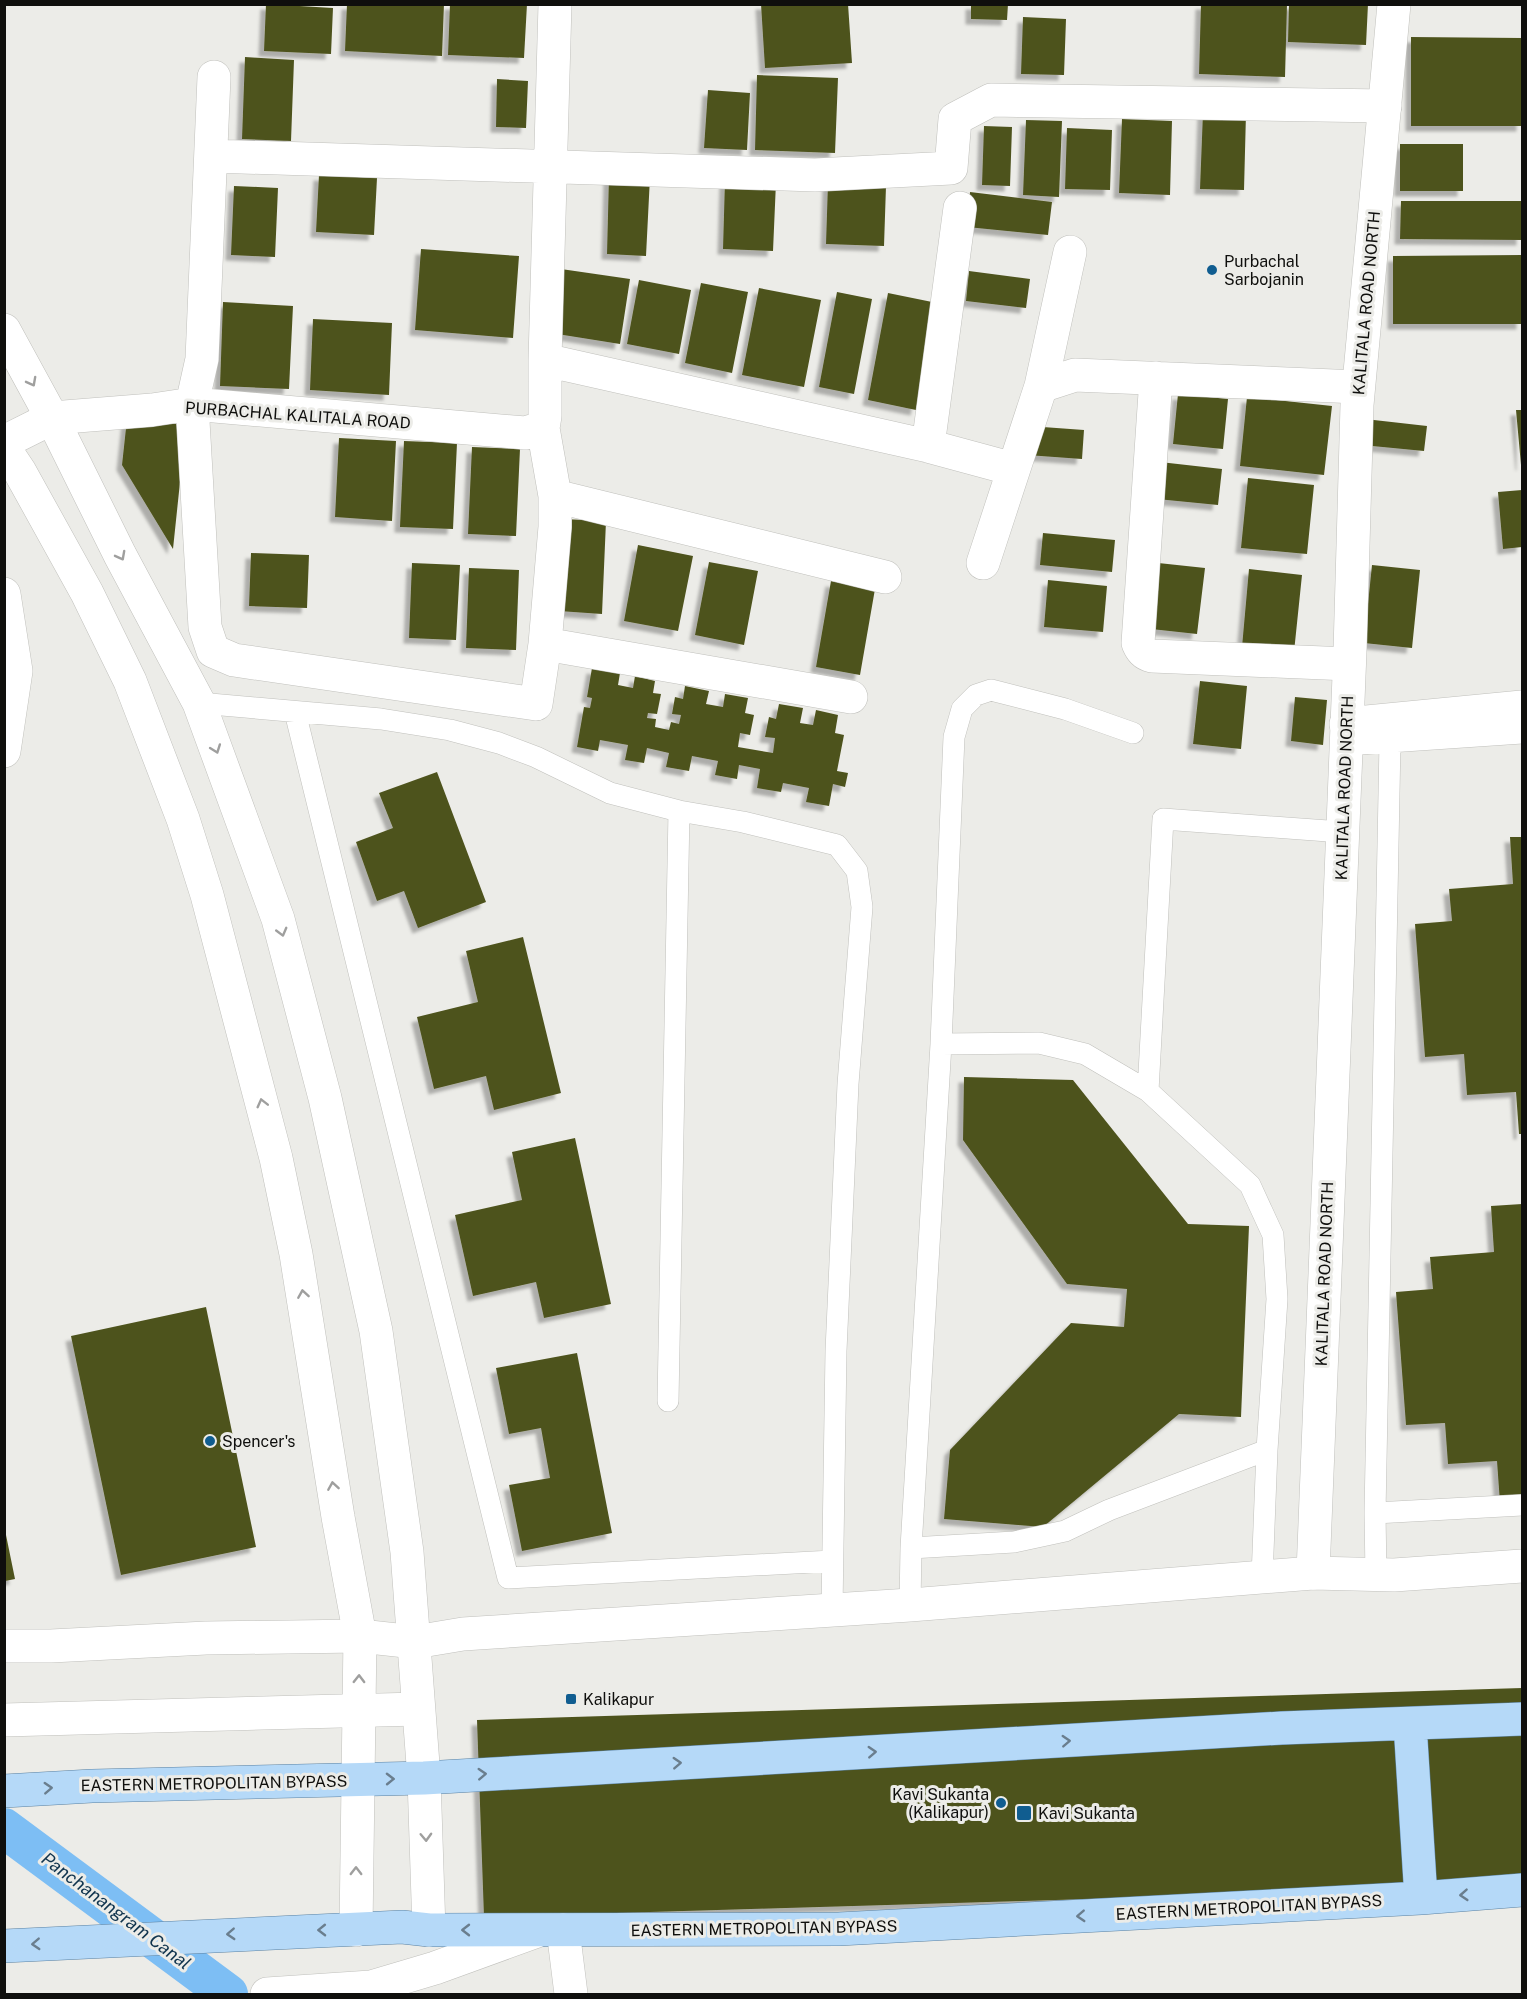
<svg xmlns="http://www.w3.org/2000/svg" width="1527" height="1999" font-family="'Public Sans',sans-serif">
	<defs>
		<filter id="shadow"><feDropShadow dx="-5.5" dy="5.5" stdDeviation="1.5" flood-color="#0004"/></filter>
	</defs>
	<rect width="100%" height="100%" fill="#ecece8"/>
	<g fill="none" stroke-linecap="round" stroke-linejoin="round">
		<path stroke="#7dbef4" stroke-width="40" d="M4 1828 228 1994"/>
	</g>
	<path fill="#4e531d" filter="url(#shadow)" d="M266 4 333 8 331 54 264 51Z
		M347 4H444L442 56 345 51Z
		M450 4H527L524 58 448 55Z
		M761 4H848L852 63 765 68Z
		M971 4H1008L1007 20 971 19Z
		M1201 4H1287L1285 77 1199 74Z
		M1289 4H1368L1366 45 1288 42Z
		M1023 17 1066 19 1064 75 1021 74Z
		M1411 37 1522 38V126H1411Z
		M245 57 294 60 291 141 242 139Z
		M757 75 838 78 835 153 755 150Z
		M497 79 528 81 526 128 496 127Z
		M708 90 750 93 747 150 704 148Z
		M1203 112 1246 113 1244 190 1200 189Z
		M1122 119 1172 121 1170 195 1119 193Z
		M1026 120 1062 121 1059 197 1023 195Z
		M984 126 1012 127 1010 186 982 185Z
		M1067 128 1112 130 1110 190 1065 189Z
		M1400 144H1463V191H1400Z
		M319 175 377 178 374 235 316 232Z
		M609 176 650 177 646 256 607 254Z
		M725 180 776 182 773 251 723 249Z
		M828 183 886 186 884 246 826 244Z
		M234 186 278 188 275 257 231 255Z
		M970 192 1052 202 1048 235 967 227Z
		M1401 201H1522V240L1400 239Z
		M421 249 519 256 513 338 415 330Z
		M1522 255V324H1393V256Z
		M561 269 630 279 620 344 551 333Z
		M969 271 1030 279 1026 308 966 301Z
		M639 280 691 290 679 354 627 344Z
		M701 283 748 292 732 373 685 363Z
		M759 288 821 300 804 387 742 375Z
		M837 292 872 299 854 394 819 387Z
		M888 293 937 303 916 410 868 400Z
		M223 302 293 306 289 389 220 386Z
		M313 319 392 323 389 395 310 390Z
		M1178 394 1228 399 1223 449 1173 444Z
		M1247 397 1332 406 1324 475 1240 466Z
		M1516 410H1522V465H1521Z
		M127 419 186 425 173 549 122 465Z
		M1365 419 1427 426 1424 451 1362 445Z
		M1029 426 1084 430 1082 459 1027 455Z
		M339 438 396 441 392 521 335 517Z
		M404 441 457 443 453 529 400 527Z
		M472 447 520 449 516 536 468 534Z
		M1160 462 1222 469 1218 505 1157 499Z
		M1248 478 1314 485 1307 554 1241 548Z
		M1522 490V547L1503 549 1498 492Z
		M563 519 606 521 602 614 559 611Z
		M1043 533 1115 540 1112 572 1040 565Z
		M638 545 693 556 678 631 624 621Z
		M251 553 309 555 307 608 249 606Z
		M709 562 758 571 744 645 695 635Z
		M1149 562 1205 568 1197 634 1142 628Z
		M412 563 460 565 456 640 409 638Z
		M1372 565 1420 570 1412 648 1364 643Z
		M469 568 519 570 516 650 466 648Z
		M1249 569 1302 575 1294 652 1242 647Z
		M1048 580 1107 586 1103 632 1044 627Z
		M831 581 875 589 860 675 816 667Z
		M592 668 620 673 618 685 633 688 635 676 655 681 653 693 661 694 657 714 648 713 647 718 656 719 655 727 669 730 671 722 679 724 681 715 672 714 675 697 683 699 685 686 709 691 706 704 723 707 725 694 748 698 745 713 754 715 750 735 740 733 738 747 773 753 775 738 765 737 769 717 776 719 779 704 803 708 800 723 813 725 816 710 838 715 835 733 844 735 837 771 848 773 845 787 833 784 829 806 806 802 809 788 783 783 781 792 757 788 760 769 739 765 737 779 715 775 718 761 692 756 689 771 666 767 669 753 647 748 644 763 625 760 628 745 600 740 598 751 577 747 584 707 590 708 592 698 587 697Z
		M1200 681 1247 686 1241 749 1193 744Z
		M1295 697 1327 700 1323 745 1291 741Z
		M437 772 486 902 418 928 404 891 377 901 356 842 393 828 379 793Z
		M1510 837H1522V1134H1519L1516 1092 1467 1095 1464 1054 1425 1057 1415 924 1452 921 1449 889 1513 884Z
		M523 937 561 1093 494 1110 486 1076 434 1089 417 1017 478 1002 466 951Z
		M964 1077 1073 1080 1188 1224 1249 1226 1241 1417 1179 1414 1043 1527 944 1519 950 1450 1071 1323 1124 1327 1127 1289 1067 1284 963 1140Z
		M575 1138 611 1304 544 1318 536 1282 473 1296 455 1215 522 1200 512 1152Z
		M1522 1204V1501L1500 1503 1497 1461 1448 1464 1445 1423 1406 1425 1396 1292 1433 1289 1430 1257 1494 1252 1491 1206Z
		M206 1307 256 1547 121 1575 71 1336Z
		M577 1353 612 1533 522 1551 509 1485 550 1478 541 1428 509 1434 496 1368Z
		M6 1535 15 1579 5 1581V1535Z
		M1522 1688V1886L484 1917 477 1720Z"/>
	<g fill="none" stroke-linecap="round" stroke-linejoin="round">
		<g stroke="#c0c0bc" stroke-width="22">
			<path id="lane" d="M199 703 381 719 450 730 499 743 536 757 610 793 679 811 743 822 837 845 857 871 862 907 848 1084 836 1351 832 1610
				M295 712 508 1578 832 1561
				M1390 742 1375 1513 1522 1505
				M1345 745 1522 733
				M941 1044 1039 1043 1085 1054 1148 1091 1250 1185 1273 1235 1277 1299 1267 1450 1262 1578
				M1148 1091 1163 819 1342 832
				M668 1401 679 811
				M1375 1513 1376 1575
				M911 1548 1014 1542 1065 1531 1109 1510 1267 1450
				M910 1605 911 1548 941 1044 954 737 962 709 976 695 991 690 1065 709 1133 733"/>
		</g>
		<g stroke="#c0c0bc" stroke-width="34">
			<path id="street" d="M214 77 202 359 192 404 205 627 213 651 234 660 536 704 545 644 555 527V496L543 428 545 416V360L555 4
				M211 156 815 175 951 168 955 119 991 100 1385 106
				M545 360 928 446 1013 469
				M1156 378 1138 643C1141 650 1144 654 1152 656L1349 664
				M1041 386 1070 252
				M4 442 52 418 152 410 192 404 525 433 543 428
				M928 446 960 208
				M555 496 885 577
				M983 563 1041 386 1075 375 1358 387
				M4 594 16 671 4 751
				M545 644 851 697
				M1346 724 1522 707
				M4 1646H51L206 1638 360 1636 415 1642 463 1634 910 1605 1313 1573 1394 1575 1522 1566
				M4 1720 418 1709
				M563 1930 571 1994
				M267 1994 371 1987 435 1968 537 1931"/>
		</g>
		<g stroke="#c0c0bc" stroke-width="34">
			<path id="secondary" d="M4 330 52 418 120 555 199 703 278 919 325 1098 376 1331 407 1552 424 1778 429 1930
				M4 448 20 472 87 593 130 681 183 819 207 895 276 1158 296 1254 338 1517 360 1636 356 1930
				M1313 1573 1350 651 1357 405 1394 4"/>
		</g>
		<g stroke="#5b82a2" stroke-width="34">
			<path id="primary" d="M1410 1724 1421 1898
				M4 1791 92 1786 424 1778 1282 1728 1522 1719
				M4 1946 402 1927 429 1930 839 1929 1421 1898 1522 1890"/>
		</g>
		<use href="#lane" stroke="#fff" stroke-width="21"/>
		<use href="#street" stroke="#fff" stroke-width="33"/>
		<use href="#secondary" stroke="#fff" stroke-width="33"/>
		<use href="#primary" stroke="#b5d9f8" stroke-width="33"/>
	</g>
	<defs><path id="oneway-chevron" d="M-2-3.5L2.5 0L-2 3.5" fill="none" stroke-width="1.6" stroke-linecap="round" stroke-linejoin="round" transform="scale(1.5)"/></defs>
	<g stroke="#9f9f9e">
		<use href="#oneway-chevron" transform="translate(32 382) rotate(62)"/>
		<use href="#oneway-chevron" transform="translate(121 556) rotate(62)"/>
		<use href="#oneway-chevron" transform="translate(216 749) rotate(70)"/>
		<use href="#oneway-chevron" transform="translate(282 932) rotate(75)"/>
		<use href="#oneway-chevron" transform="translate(262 1103) rotate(-104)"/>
		<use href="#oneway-chevron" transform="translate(303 1294) rotate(-99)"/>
		<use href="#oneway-chevron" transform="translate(333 1486) rotate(-99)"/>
		<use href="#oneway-chevron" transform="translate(359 1679) rotate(-89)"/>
		<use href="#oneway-chevron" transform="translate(426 1837) rotate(88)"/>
		<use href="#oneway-chevron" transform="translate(356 1871) rotate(-90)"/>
	</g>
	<g stroke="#6a7e8e">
		<use href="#oneway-chevron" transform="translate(1066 1741) rotate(-3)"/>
		<use href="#oneway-chevron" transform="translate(872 1752) rotate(-3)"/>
		<use href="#oneway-chevron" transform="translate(677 1763) rotate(-3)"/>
		<use href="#oneway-chevron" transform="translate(482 1774) rotate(-3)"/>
		<use href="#oneway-chevron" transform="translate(390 1779) rotate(-1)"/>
		<use href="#oneway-chevron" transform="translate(48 1788) rotate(-3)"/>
		<use href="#oneway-chevron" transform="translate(1464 1895) rotate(176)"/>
		<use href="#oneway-chevron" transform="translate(1081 1916) rotate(177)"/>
		<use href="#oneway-chevron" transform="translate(322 1930) rotate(179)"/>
		<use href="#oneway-chevron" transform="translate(466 1930) rotate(180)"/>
		<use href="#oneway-chevron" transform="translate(231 1934) rotate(177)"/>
		<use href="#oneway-chevron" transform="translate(36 1944) rotate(177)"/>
	</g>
	<g fill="#105d90" stroke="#ecece8" stroke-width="2">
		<circle cx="1212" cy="270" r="6"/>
		<circle cx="210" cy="1441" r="6"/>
		<rect x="565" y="1693" width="12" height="12" rx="3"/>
		<circle cx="1001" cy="1803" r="6"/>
		<rect x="1016" y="1805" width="16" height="16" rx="3"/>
	</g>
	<g text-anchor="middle" stroke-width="6" stroke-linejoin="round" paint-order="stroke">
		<g font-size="16" fill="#0f0f0d" stroke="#ecece8" text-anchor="start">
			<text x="1224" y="267">Purbachal<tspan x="1224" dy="18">Sarbojanin</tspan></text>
			<text x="222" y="1447">Spencer's</text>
			<text x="583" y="1705">Kalikapur</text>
			<text x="989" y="1800" text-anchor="end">Kavi Sukanta<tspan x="989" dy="18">(Kalikapur)</tspan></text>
			<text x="1038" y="1819">Kavi Sukanta</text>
		</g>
		<g font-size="16" fill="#0f0f0d" stroke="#ecece8">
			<text transform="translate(1366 303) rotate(-85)" y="6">KALITALA ROAD NORTH</text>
			<text transform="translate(298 415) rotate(4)" y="6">PURBACHAL KALITALA ROAD</text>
			<text transform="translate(1344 788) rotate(-88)" y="6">KALITALA ROAD NORTH</text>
			<text transform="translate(1324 1274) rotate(-88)" y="6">KALITALA ROAD NORTH</text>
			<text transform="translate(214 1783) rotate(-1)" y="6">EASTERN METROPOLITAN BYPASS</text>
			<text transform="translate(1249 1907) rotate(-3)" y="6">EASTERN METROPOLITAN BYPASS</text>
			<text transform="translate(764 1928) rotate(-1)" y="6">EASTERN METROPOLITAN BYPASS</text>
		</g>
		<g font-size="18" font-style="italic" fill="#10344e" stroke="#ecece8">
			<text transform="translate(116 1911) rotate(37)" y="6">Panchanangram Canal</text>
		</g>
	</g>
	<rect width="1527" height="1999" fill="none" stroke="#0f0f0d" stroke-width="12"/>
</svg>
